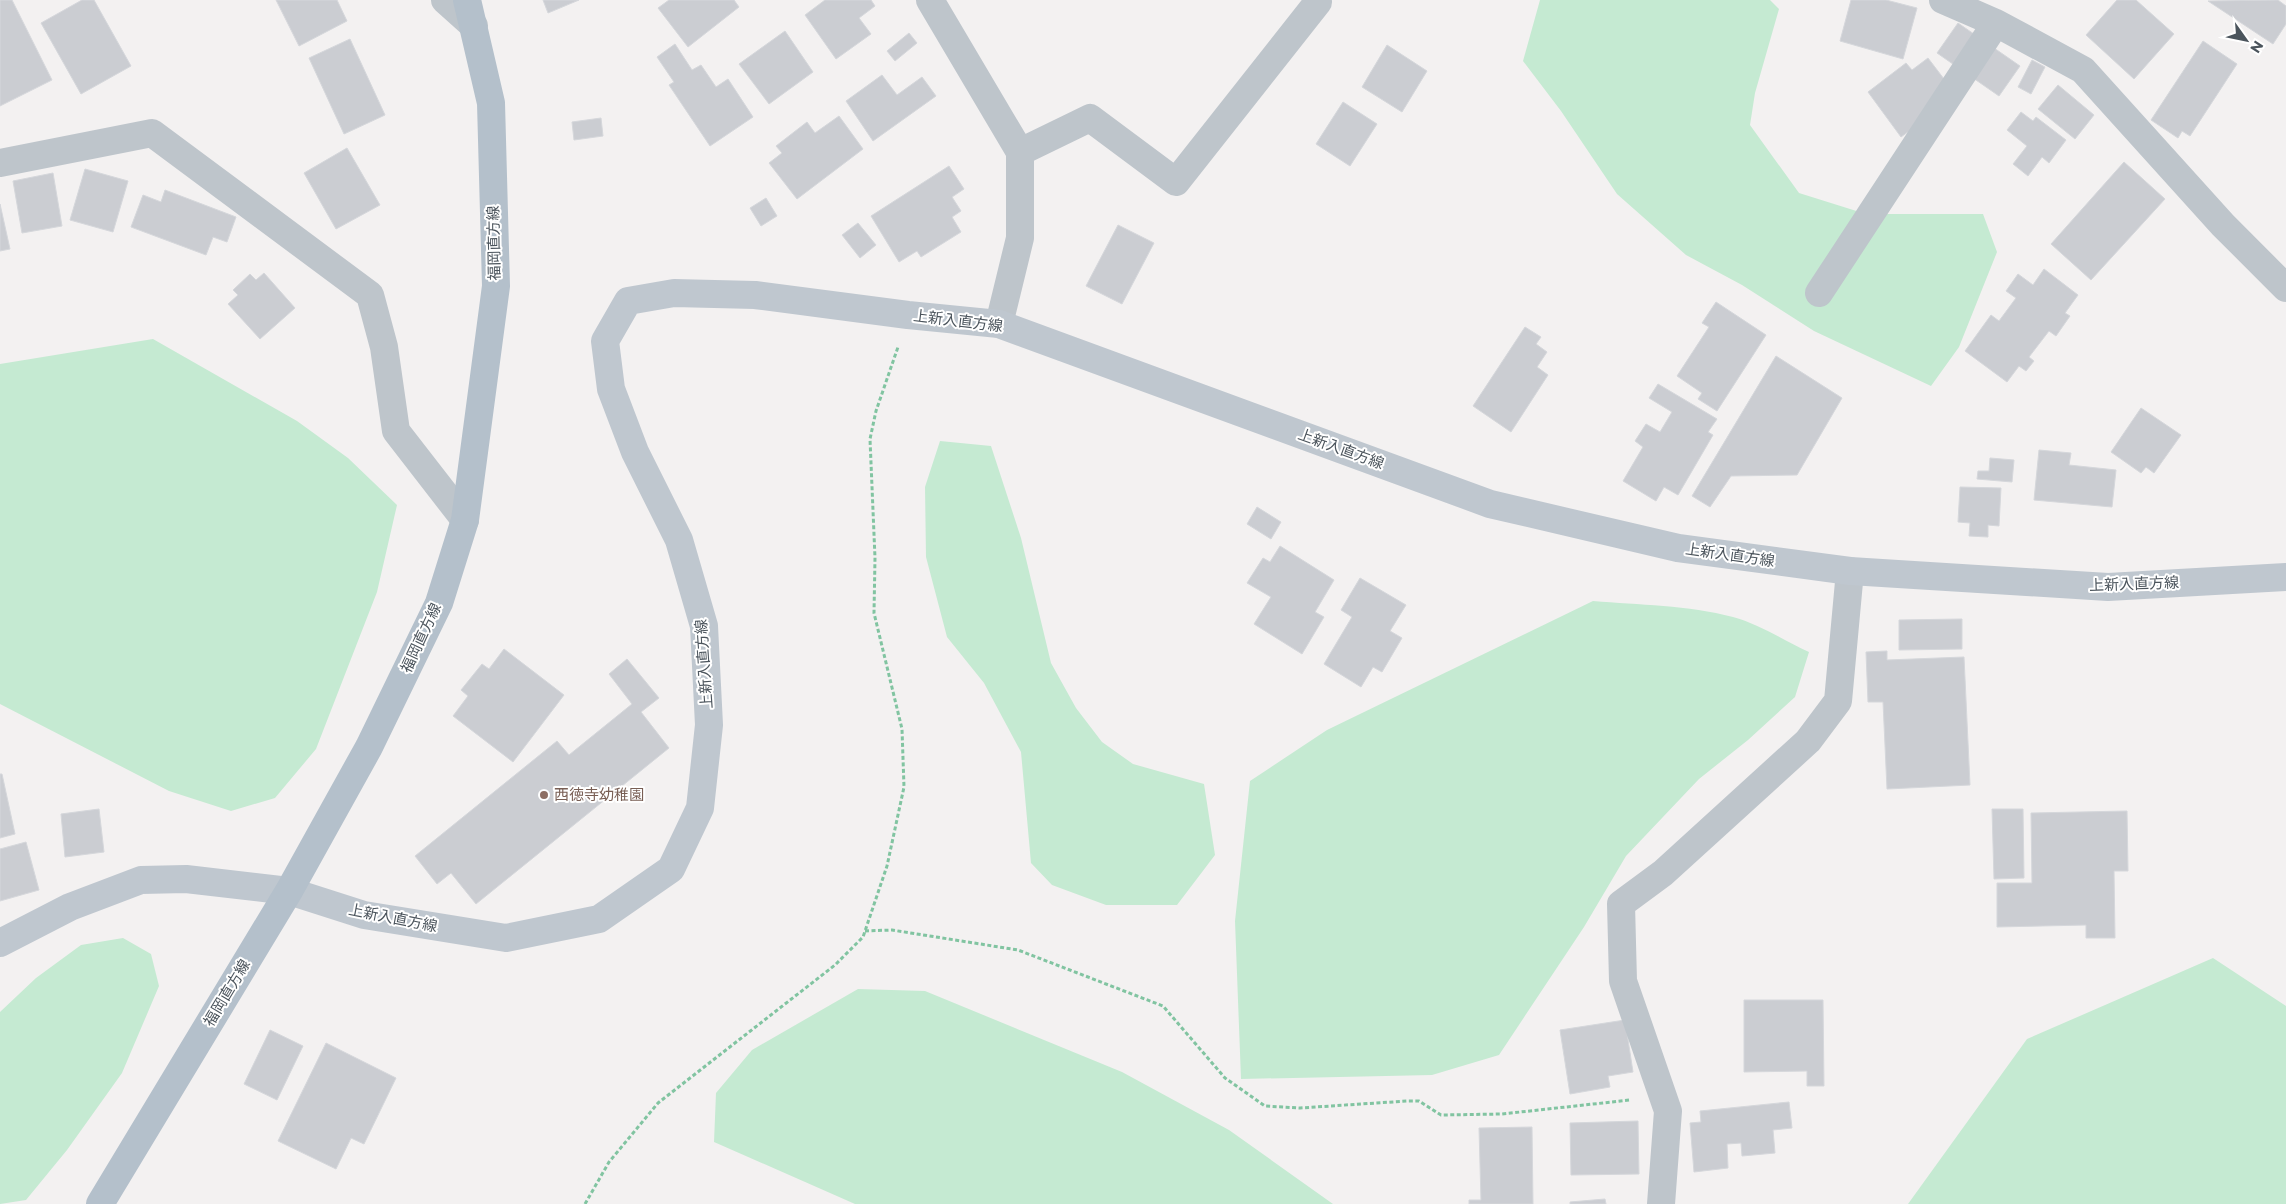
<svg xmlns="http://www.w3.org/2000/svg" width="2286" height="1204" font-family="Montserrat,'Noto Sans JP',sans-serif">
	<rect width="100%" height="100%" fill="#f3f1f1"/>
	<path fill="#c5ead2" d="M1540 0H1770L1779 9 1755 93 1750 125 1799 193 1866 214H1983L1997 252 1959 347 1931 386 1814 331 1742 285 1686 255 1617 194 1561 111 1523 61Z
		M153 339 297 421 348 458 397 505 377 592 316 749 275 798 231 811 169 791 0 704V364Z
		M940 441 991 446 1021 538 1051 663 1076 708 1102 742 1133 764 1204 784 1215 855 1177 905H1106L1052 885 1031 863 1021 752 984 683 947 637 926 557 925 487Z
		M1593 601C1639 605 1688 605 1733 617 1759 624 1785 641 1809 652L1795 697 1748 740 1699 779 1626 856 1584 927 1499 1055 1432 1075 1241 1079 1235 921 1250 781 1327 730Z
		M123 938 151 954 159 986 122 1073 67 1150 26 1200 0 1204V1012L36 978 81 945Z
		M2213 958 2286 1006V1204H1908L2027 1039Z
		M858 989 925 991 1122 1072 1229 1130 1333 1204H855L714 1142 716 1093 752 1050Z"/>
	<path fill="#cbcdd2" stroke="#d5d7db" d="M0 0H12L52 80 0 106Z
		M82 0H94L131 66 81 94 41 23Z
		M276 0H337L347 21 299 46Z
		M543 0H579L548 13Z
		M669 0H734L739 7 688 47 658 8Z
		M825 0H871L875 6 859 18 871 34 836 59 805 15Z
		M1851 0H1886L1917 8 1903 59 1840 41Z
		M2117 0H2136L2174 34 2134 79 2086 35Z
		M2278 0 2286 6V24L2273 44 2208 1Z
		M1958 23 2020 66 1999 96 1937 53Z
		M785 31 813 72 769 104 739 64Z
		M909 33 917 43 895 61 887 51Z
		M350 39 385 115 344 134 309 58Z
		M2203 41 2237 64 2190 136 2182 131 2178 138 2151 120Z
		M675 44 692 70 701 65 716 87 728 79 753 117 710 146 669 85 674 82 657 57Z
		M1387 45 1427 71 1402 112 1362 87Z
		M1928 58 1957 96 1901 137 1868 92 1906 63 1912 70Z
		M2032 60 2045 67 2031 94 2018 87Z
		M882 75 897 95 922 77 936 96 873 141 846 101Z
		M2058 85 2094 115 2075 139 2038 109Z
		M1343 102 1377 124 1350 166 1316 144Z
		M2021 112 2033 121 2036 117 2066 140 2049 163 2042 157 2028 176 2013 164 2027 146 2007 130Z
		M839 116 863 149 797 199 769 163 782 153 776 146 807 122 815 133Z
		M601 118 603 136 574 140 572 122Z
		M347 148 380 205 336 229 304 173Z
		M2124 162 2165 199 2091 280 2051 244Z
		M949 166 964 189 952 197 961 211 952 217 961 232 921 257 917 251 899 262 871 216Z
		M85 169 128 181 113 232 70 220Z
		M53 173 62 226 22 233 13 181Z
		M165 190 236 217 227 242 213 237 206 255 131 227 143 195 161 202Z
		M766 198 777 216 761 226 750 208Z
		M0 204 10 249 0 251Z
		M858 223 876 245 860 258 842 235Z
		M1118 225 1154 243 1122 304 1086 286Z
		M2044 269 2078 295 2065 313 2070 316 2056 336 2049 331 2029 357 2034 361 2026 371 2019 366 2007 382 1965 351 1991 315 1999 321 2016 298 2006 291 2018 274 2033 285Z
		M264 273 295 308 260 339 228 304 238 295 233 290 250 274 256 280Z
		M1716 302 1766 335 1717 411 1698 399 1702 393 1677 376 1709 327 1702 323Z
		M1525 327 1541 337 1536 344 1547 352 1537 367 1548 375 1511 432 1473 406Z
		M1776 356 1842 398 1797 475 1731 476 1710 507 1692 496Z
		M1658 384 1717 419 1708 432 1713 435 1678 495 1664 487 1656 501 1623 481 1643 447 1635 441 1646 424 1660 432 1672 412 1649 398Z
		M2141 408 2181 435 2154 473 2146 467 2141 473 2111 452Z
		M2039 450 2071 453 2069 465 2116 470 2112 507 2034 500Z
		M1990 458 2014 460 2012 482 1977 479 1978 471H1989Z
		M1960 487 2001 488 1999 526 1988 525V537L1969 536 1970 523 1958 522Z
		M1257 507 1281 522 1271 539 1247 524Z
		M1280 546 1334 580 1315 612 1324 617 1302 654 1254 624 1271 597 1247 583 1263 558 1270 562Z
		M1360 578 1406 605 1390 631 1402 638 1382 672 1373 667 1361 687 1324 664 1352 617 1341 610Z
		M1962 619V649L1899 650V620Z
		M504 649 564 695 513 762 453 716 468 696 461 690 482 664 489 669Z
		M1887 651V660L1964 657 1970 785 1887 789 1883 702H1868L1866 652Z
		M627 659 659 698 641 712 669 748 476 904 451 873 437 884 415 856 557 741 569 755 632 704 609 674Z
		M0 774H2L15 834 0 838Z
		M99 809 104 852 65 857 61 814Z
		M1992 809H2023L2024 878 1994 879Z
		M2127 811 2128 871H2114L2115 938H2086V925L1997 927V883H2032L2031 813Z
		M26 842 39 890 0 901V849Z
		M1744 1000H1823L1824 1086H1807V1071L1744 1072Z
		M1625 1020 1633 1072 1608 1076 1610 1087 1570 1094 1560 1030Z
		M270 1030 303 1046 277 1100 244 1084Z
		M326 1043 396 1078 364 1144 351 1138 336 1169 278 1141Z
		M1789 1102 1792 1128 1773 1130 1775 1153 1742 1156 1741 1143 1727 1144 1728 1168 1694 1172 1690 1123 1701 1122 1700 1111Z
		M1638 1121 1639 1174 1571 1175 1570 1123Z
		M1532 1127 1533 1204H1469V1200H1481L1479 1128Z
		M1605 1199 1606 1204H1570V1202Z"/>
	<g fill="none" stroke-linecap="round" stroke-linejoin="round">
		<path stroke="#81c4a1" stroke-width="3" stroke-dasharray="4 2.5" stroke-linecap="butt" d="M865 931 892 930 1018 950 1163 1006 1225 1078 1265 1106 1300 1108 1407 1101H1419L1441 1115 1502 1114 1630 1100
			M585 1204 609 1162 658 1103 835 965 863 937 887 866 904 787 902 729 874 613 875 558 870 439 876 411 898 347"/>
		<path stroke="#bec5cb" stroke-width="28" d="M445 0 474 26
			M930 0 1020 152V238L999 324
			M1943 0 1996 23 2083 70 2223 225 2286 288
			M1020 152 1090 118 1176 182 1318 2
			M0 163 152 133 370 295 384 347 396 431 465 520
			M1819 293 1996 23
			M1661 1204 1668 1111 1623 981 1621 904 1663 873 1808 741 1838 701 1850 571"/>
		<path stroke="#bfc7cf" stroke-width="28" d="M0 943 70 907 141 880 186 879 289 891 364 915 506 938 599 919 671 869 700 808 709 725 704 626 679 540 635 452 611 389 605 341 628 301 674 293 755 295 908 315 999 324 1490 504 1678 548 1850 571 2108 587 2286 577"/>
		<path stroke="#b4c0cb" stroke-width="28" d="M100 1204 289 891 369 747 439 603 465 520 496 286 491 103 467 0"/>
	</g>
	<circle fill="#8d6e63" stroke="#fff" stroke-width="2" cx="544" cy="795" r="5"/>
	<g text-anchor="middle" stroke-width="4" stroke-linejoin="round" paint-order="stroke">
		<g font-size="15" fill="#4b545c" stroke="#fff">
			<text transform="translate(494 243) rotate(-91)" y="5">福岡直方線</text>
			<text transform="translate(958 321) rotate(7)" y="5">上新入直方線</text>
			<text transform="translate(1341 449) rotate(20)" y="5">上新入直方線</text>
			<text transform="translate(1730 555) rotate(8)" y="5">上新入直方線</text>
			<text transform="translate(2134 584) rotate(-2)" y="5">上新入直方線</text>
			<text transform="translate(421 638) rotate(-65)" y="5">福岡直方線</text>
			<text transform="translate(704 664) rotate(-94)" y="5">上新入直方線</text>
			<text transform="translate(393 918) rotate(11)" y="5">上新入直方線</text>
			<text transform="translate(227 993) rotate(-59)" y="5">福岡直方線</text>
		</g>
		<g font-size="15" fill="#785e54" stroke="#fff" text-anchor="start">
			<text x="554" y="800">西徳寺幼稚園</text>
		</g>
	</g>
	<g transform="translate(2246 40) rotate(123)" stroke="#ffffff" stroke-width="4" paint-order="stroke">
	<path d="M0-4L9 19L0 12L-9 19Z" fill="#4b545c"/>
	<text y="-8" font-size="14" font-weight="bold" text-anchor="middle" fill="#4b545c">N</text>
	</g>
</svg>
